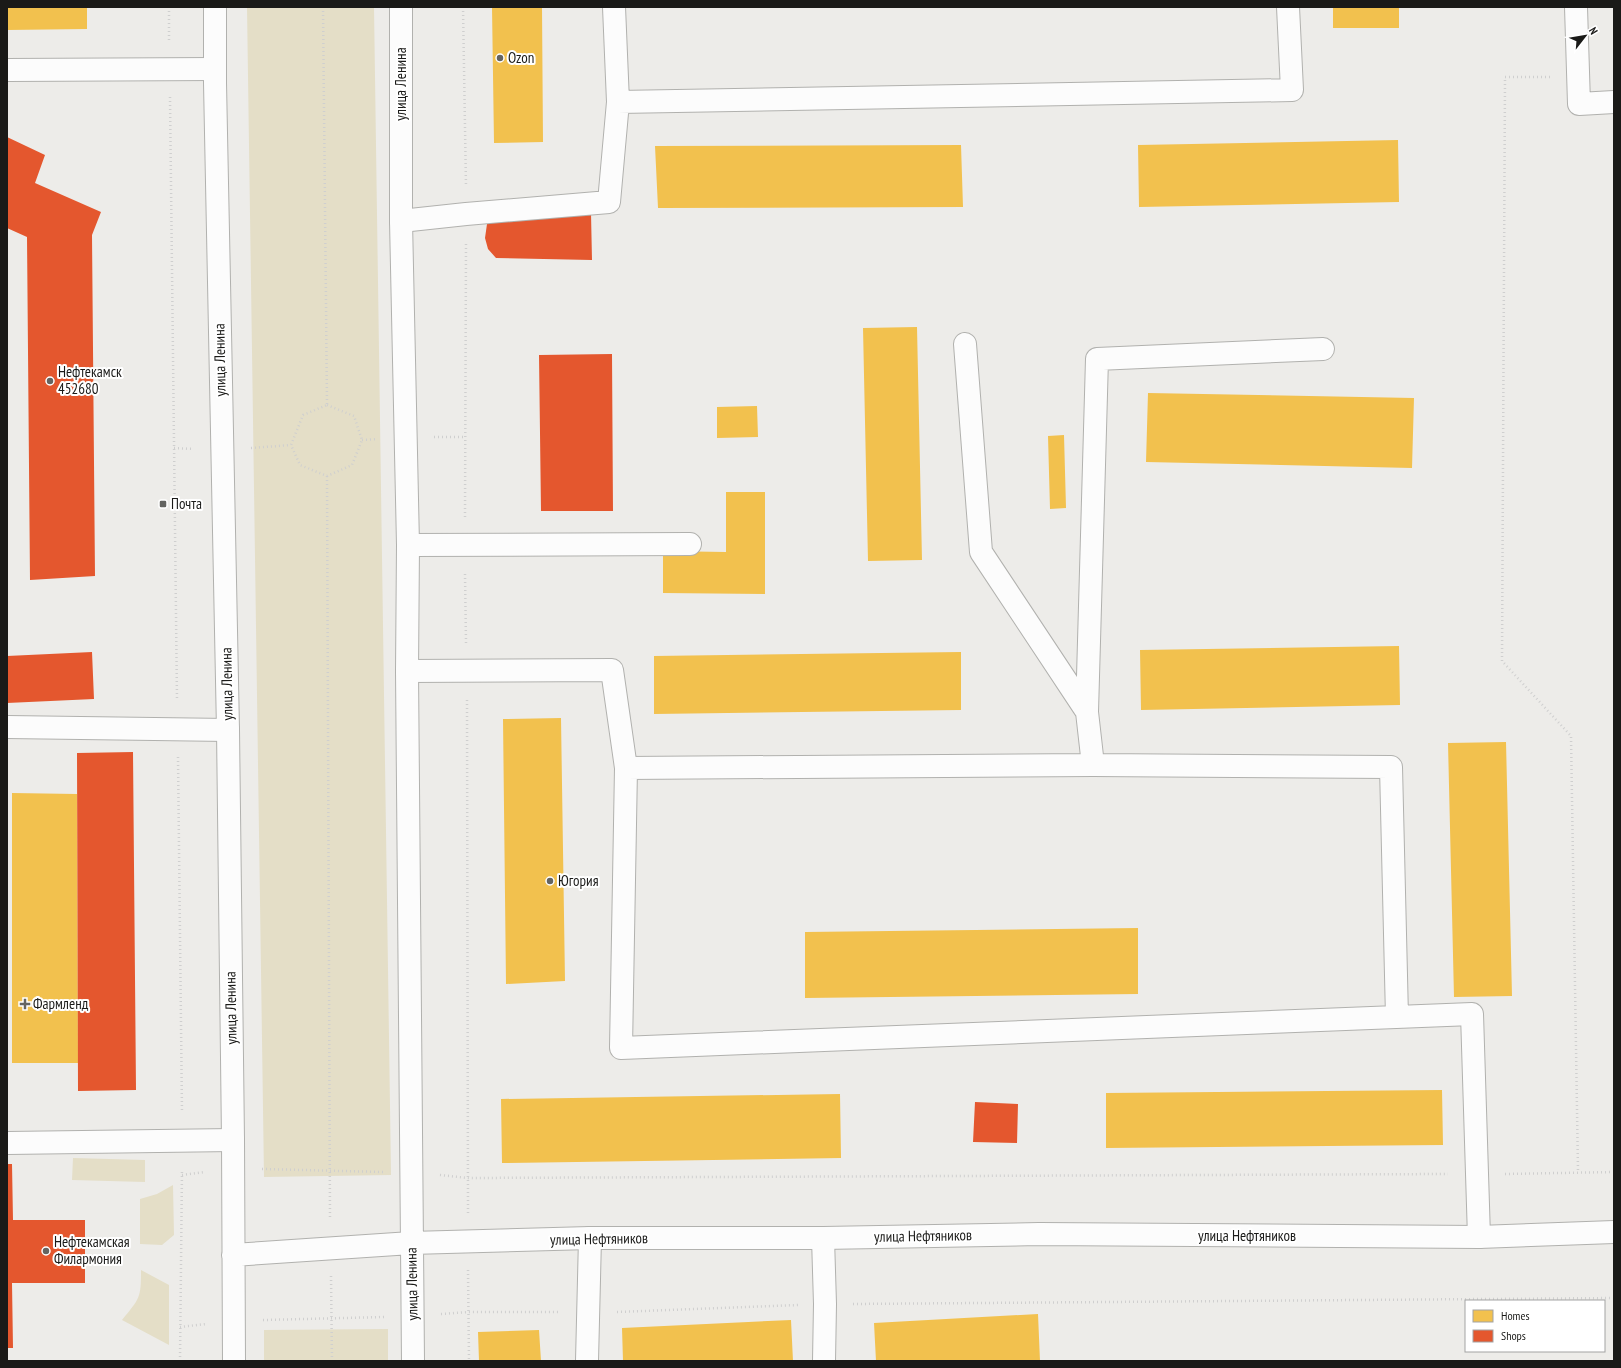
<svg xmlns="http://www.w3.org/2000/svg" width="1621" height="1368" font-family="'PT Sans Narrow',sans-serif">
	<rect width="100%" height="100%" fill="#edece9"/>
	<path fill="#e4dec7" d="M247 7H374L391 1175 264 1177Z
		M73 1158 145 1160V1182L72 1180Z
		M173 1185 174 1235 162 1245 140 1244V1199L157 1194Z
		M141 1270 169 1285V1345L122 1320C140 1298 141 1298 141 1270Z
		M388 1329V1361H264V1330Z"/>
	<path fill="#f2c14e" d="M7 7H87V29L7 30Z
		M492 7H542L543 142 494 143Z
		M1333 7H1399V28H1333Z
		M1398 140 1399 202 1139 207 1138 145Z
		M961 145 963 207 658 208 655 146Z
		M917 327 922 560 868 561 863 328Z
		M1148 393 1414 398 1412 468 1146 462Z
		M757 406 758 437 717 438V407Z
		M1064 435 1066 508 1050 509 1048 436Z
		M726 492H765V594L663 593V551L726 552Z
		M1399 646 1400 705 1141 710 1140 650Z
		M961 652V710L654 714V656Z
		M561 718 565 981 506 984 503 719Z
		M1506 742 1512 996 1454 997 1448 743Z
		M12 793 77 794 78 1063H12Z
		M1138 928V994L805 998V932Z
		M1442 1090 1443 1145 1106 1148V1093Z
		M840 1094 841 1158 502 1163 501 1099Z
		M1038 1314 1040 1361H876L874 1323Z
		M791 1320 793 1361H623L622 1328Z
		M539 1330 541 1361H479L478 1332Z"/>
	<path fill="#e4572e" d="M7 137 45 155 35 183 101 212 92 235 95 576 30 580 27 237 7 228Z
		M591 213 592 260 496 258 488 249 485 238 487 224 498 214Z
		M612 354 613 511H541L539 355Z
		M92 652 94 699 7 703V656Z
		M133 752 136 1090 78 1091 77 753Z
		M975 1102 1018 1104 1017 1143 973 1142Z
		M7 1164H12L13 1220H85V1283H12L13 1348H7Z"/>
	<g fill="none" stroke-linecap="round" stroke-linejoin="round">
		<g stroke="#b1b1ae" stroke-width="24">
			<path id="minor" d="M1576 7 1579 104 1614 102
				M7 70 215 69
				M618 102 1292 90 1288 7
				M401 221 466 214 609 202 618 102 614 7
				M965 344 981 552 1087 712
				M408 545 690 544
				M407 671 612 670 626 768 621 1048 1472 1014 1479 1237
				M7 727 228 730
				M1093 765 1087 712 1097 359 1323 349
				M626 768 1093 765 1391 767 1397 1017
				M7 1143 233 1140
				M823 1238 825 1304 824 1361
				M587 1361 590 1238"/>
		</g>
		<g stroke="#b1b1ae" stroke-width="24">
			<path id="major" d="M215 7V83L228 730 233 1140 234 1361
				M401 7V221L408 545 407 671 413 1361
				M233 1255 411 1243 590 1238H823L1039 1234 1479 1237 1614 1232"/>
		</g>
		<path stroke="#cfcfcf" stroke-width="2.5" stroke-dasharray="1 3" stroke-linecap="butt" d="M169 7V40
			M323 7 327 405
			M463 7 466 187
			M1550 77H1505L1502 661 1571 736 1578 1172
			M170 97 177 700
			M327 405 354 416 362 440 352 465 327 476 300 465 291 445 303 415Z
			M434 437H466
			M362 440 377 439
			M174 448 194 449
			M251 448 291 445
			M327 476 330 1219
			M465 517 466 242
			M465 574 466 643
			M467 700 468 1213
			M178 757 182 1112
			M262 1169 383 1172
			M1505 1174 1614 1172
			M182 1175 205 1172
			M440 1175 468 1178 1448 1174
			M468 1270 469 1361
			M331 1276 332 1361
			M853 1304 1614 1298
			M617 1312 798 1305
			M441 1314 469 1312H560
			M263 1320 384 1317
			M180 1327 206 1324
			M180 1361 182 1169"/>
		<use href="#minor" stroke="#fcfcfc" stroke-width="22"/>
		<use href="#major" stroke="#fcfcfc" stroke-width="22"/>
	</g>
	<g fill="#646461" stroke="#fff" stroke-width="1.5">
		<circle cx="500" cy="58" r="4"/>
		<circle cx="50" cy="381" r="4"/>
		<rect x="159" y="500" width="8" height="8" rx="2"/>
		<circle cx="550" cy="881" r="4"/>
		<path d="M23 998h4v4h4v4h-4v4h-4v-4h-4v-4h4z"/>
		<circle cx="46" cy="1251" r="4"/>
	</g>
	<g text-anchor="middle" stroke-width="4" stroke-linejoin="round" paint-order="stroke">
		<g font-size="15" fill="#1a1a18" stroke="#fff" text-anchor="start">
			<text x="508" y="63">Ozon</text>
			<text x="58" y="377">Нефтекамск<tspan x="58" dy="17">452680</tspan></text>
			<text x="171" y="509">Почта</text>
			<text x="558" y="886">Югория</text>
			<text x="33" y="1009">Фармленд</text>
			<text x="54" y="1247">Нефтекамская<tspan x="54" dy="17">Филармония</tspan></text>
		</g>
		<g font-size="15" fill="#1a1a18" stroke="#fff">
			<text transform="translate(401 84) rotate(-90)" y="5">улица Ленина</text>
			<text transform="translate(220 360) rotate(-91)" y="5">улица Ленина</text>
			<text transform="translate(227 684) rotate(-91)" y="5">улица Ленина</text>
			<text transform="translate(231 1008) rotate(-91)" y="5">улица Ленина</text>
			<text transform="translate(923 1236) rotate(-1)" y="5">улица Нефтяников</text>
			<text x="1247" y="1241">улица Нефтяников</text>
			<text transform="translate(599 1239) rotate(-1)" y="5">улица Нефтяников</text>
			<text transform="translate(412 1284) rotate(-91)" y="5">улица Ленина</text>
		</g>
	</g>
	<rect width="1621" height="1368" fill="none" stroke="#1a1a18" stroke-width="16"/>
	<rect x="1465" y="1300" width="140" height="52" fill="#ffffff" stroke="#a3a3a3"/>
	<rect x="1473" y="1310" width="20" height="12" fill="#f2c14e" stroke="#a3a3a3"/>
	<text x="1501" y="1320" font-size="12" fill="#1a1a18">Homes</text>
	<rect x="1473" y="1330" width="20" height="12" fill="#e4572e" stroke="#a3a3a3"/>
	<text x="1501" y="1340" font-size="12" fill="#1a1a18">Shops</text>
	<g transform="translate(1585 36) rotate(59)" stroke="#ffffff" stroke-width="3" paint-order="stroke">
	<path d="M0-3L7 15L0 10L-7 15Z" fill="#1a1a18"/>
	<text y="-6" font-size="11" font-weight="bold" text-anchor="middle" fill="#1a1a18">N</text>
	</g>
</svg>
